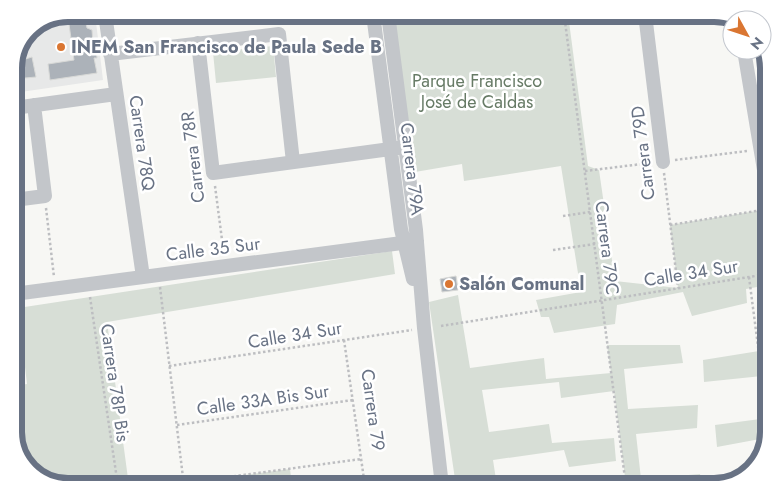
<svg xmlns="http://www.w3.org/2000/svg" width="782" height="500" font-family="Jost,sans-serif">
	<rect width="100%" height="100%" fill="#f7f7f4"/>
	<path fill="#e7e8e8" d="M68 14H95L103 80 14 93V65L30 29Z"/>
	<path fill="#d7ded6" d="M393 14H538L539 18 568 14 588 166 599 170 615 281 678 288 670 225 768 209V285L746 289 747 303 692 316 683 292 617 305 615 324 554 333 549 317H541L536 300 581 292 561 166 464 181 462 164 415 172Z
		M273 46 276 77 216 83 213 52Z
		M392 251 395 274 107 322 129 486H68L38 477 14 435V386L27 384 18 308Z
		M458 295 470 368 544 358 546 379 611 373 607 345H680L683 363 624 369 628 409 698 405 697 428 636 434 641 479 700 474 702 486 626 485 614 391 561 398 559 382 482 390 489 432 549 424 552 443 614 438 616 461 569 467 564 450 493 460 497 486H456L429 302Z
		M768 328V432L766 438 717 447 715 425 767 418 762 376 704 382 703 360 759 351 765 329Z
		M290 469 292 486H184V483Z"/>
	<path fill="#acb2b9" stroke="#d8d9d7" d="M84 15 87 28 92 30 93 44H96L97 58H94L97 73 50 80 48 64 74 60 68 17Z
		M18 55 19 61 32 57 36 77 14 79V65Z
		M456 276 458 290 442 292 440 279Z"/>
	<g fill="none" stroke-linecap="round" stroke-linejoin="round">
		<path stroke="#bdbec1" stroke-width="2.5" stroke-dasharray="2.5 2.5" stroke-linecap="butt" d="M277 14 278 22
			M564 14 626 486
			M675 160 747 151
			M585 171 650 163
			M664 173 678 288
			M215 186 224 255
			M46 208 54 277
			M563 216 590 212
			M670 225 768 209
			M553 250 595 244
			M749 277 768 423
			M160 287 184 486
			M90 297 118 486
			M441 326 768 274
			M344 340 365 486
			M169 366 412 330
			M177 425 353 400
			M184 483 361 459"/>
		<path stroke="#c3c6ca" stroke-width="14" d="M105 14 143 277
			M373 14 401 229 413 279
			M388 14 416 230 424 328 442 486
			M645 14 663 162
			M198 43 213 173 405 147
			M744 50 768 194
			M110 54 279 34 293 162
			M14 108 116 94
			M14 200 45 196 34 105
			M14 294 417 241"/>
	</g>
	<g fill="#da7632" stroke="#fff" stroke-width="2">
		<circle cx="61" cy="47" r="5"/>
		<circle cx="449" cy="284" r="5"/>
	</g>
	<g text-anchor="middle" stroke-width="5" stroke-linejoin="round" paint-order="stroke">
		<g font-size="18" font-weight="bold" fill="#687284" stroke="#fff" text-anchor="start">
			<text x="71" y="53">INEM San Francisco de Paula Sede B</text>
			<text x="459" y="290">Salón Comunal</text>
		</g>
		<g font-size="18" fill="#677b66" stroke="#fff">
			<text x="477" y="87">Parque Francisco<tspan x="477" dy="21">José de Caldas</tspan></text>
		</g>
		<g font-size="18" fill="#687284" stroke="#fff">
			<text transform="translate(142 143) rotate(82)" y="6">Carrera 78Q</text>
			<text transform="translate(643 153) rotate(-97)" y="6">Carrera 79D</text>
			<text transform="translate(193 157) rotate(-97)" y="6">Carrera 78R</text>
			<text transform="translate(412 169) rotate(83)" y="6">Carrera 79A</text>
			<text transform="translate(607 248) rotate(83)" y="6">Carrera 79C</text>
			<text transform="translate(213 249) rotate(-7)" y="6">Calle 35 Sur</text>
			<text transform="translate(691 273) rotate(-9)" y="6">Calle 34 Sur</text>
			<text transform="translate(295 335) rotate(-9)" y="6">Calle 34 Sur</text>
			<text transform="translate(115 383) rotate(82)" y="6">Carrera 78P Bis</text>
			<text transform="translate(263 400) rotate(-8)" y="6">Calle 33A Bis Sur</text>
			<text transform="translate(373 410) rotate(82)" y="6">Carrera 79</text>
		</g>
	</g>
	<path d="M0 0H782V500H0ZM68 22H714A46 46 0 0 1 760 68V432A46 46 0 0 1 714 478H68A46 46 0 0 1 22 432V68A46 46 0 0 1 68 22Z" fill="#fff" fill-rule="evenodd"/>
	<path fill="none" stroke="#687284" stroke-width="6" d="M68 22H714A46 46 0 0 1 760 68V432A46 46 0 0 1 714 478H68A46 46 0 0 1 22 432V68A46 46 0 0 1 68 22Z"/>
	<g transform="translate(747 35) rotate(130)"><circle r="24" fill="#ffffff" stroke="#c3c7ce"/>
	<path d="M0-4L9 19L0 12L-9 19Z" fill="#da7632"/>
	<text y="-8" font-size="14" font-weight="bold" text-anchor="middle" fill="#687284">N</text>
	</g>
</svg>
